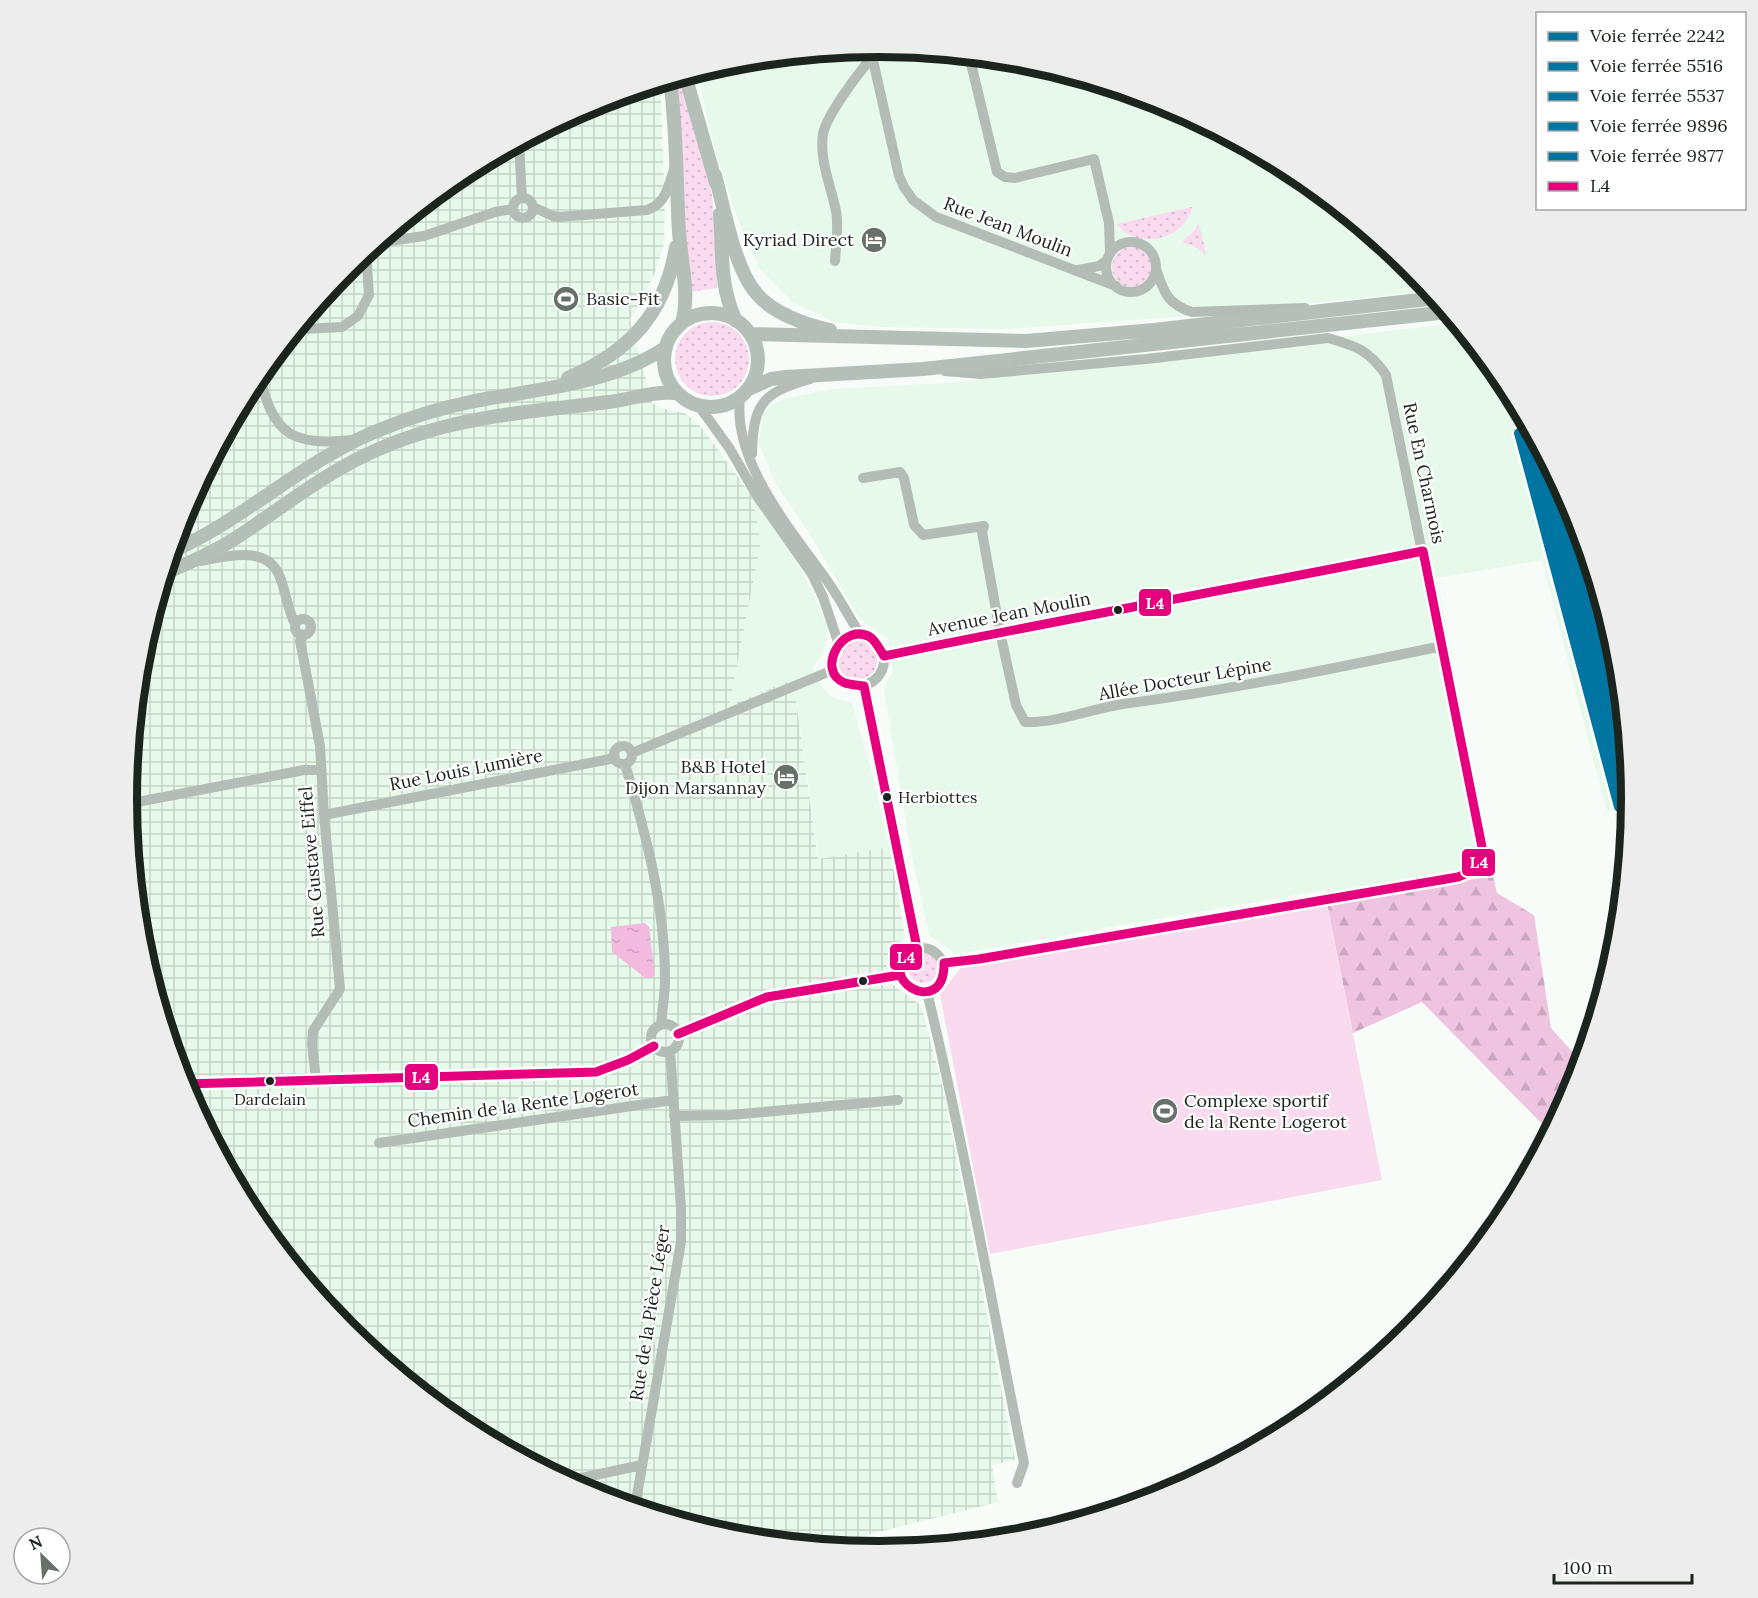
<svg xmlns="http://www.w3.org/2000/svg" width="1758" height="1598" font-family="Lora,serif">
	<defs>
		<pattern id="industrial-grid" width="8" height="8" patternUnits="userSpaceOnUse" patternTransform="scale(1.5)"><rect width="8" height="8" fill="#e6f9ea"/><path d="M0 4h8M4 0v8" fill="none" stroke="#c5d5c8"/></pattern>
		<pattern id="grass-dots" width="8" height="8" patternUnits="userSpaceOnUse" patternTransform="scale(1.5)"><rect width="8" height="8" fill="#fadaee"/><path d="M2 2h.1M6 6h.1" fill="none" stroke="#d6bbcc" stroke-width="1.8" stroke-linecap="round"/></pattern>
		<pattern id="forest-firs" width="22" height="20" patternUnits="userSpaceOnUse" patternTransform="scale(1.5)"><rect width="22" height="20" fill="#efc4e0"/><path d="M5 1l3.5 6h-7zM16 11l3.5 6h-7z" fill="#cca8c0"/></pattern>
		<pattern id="water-ripples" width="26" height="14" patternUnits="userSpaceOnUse" patternTransform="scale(1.5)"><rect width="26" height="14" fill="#f2badf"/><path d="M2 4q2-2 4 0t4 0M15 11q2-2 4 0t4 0" fill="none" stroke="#cfa0bf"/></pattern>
	</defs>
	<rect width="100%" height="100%" fill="#f7fcf8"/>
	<path fill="#e6f9ea" d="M879 47 1026 61 1167 104 1297 174 1411 267 1431 291 1174 317 1005 329 883 327 834 322 792 302 759 268 737 217 714 147 697 72 733 61Z
		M1457 323 1505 381 1568 500 1623 708 1631 799 1626 858 1613 811 1607 812 1542 560 1437 578 1493 876 1327 904 1325 890 956 954 929 935 910 846 884 691 885 684 893 672 888 639 866 624 857 614 811 536 776 484 759 444 763 414 772 404 783 399 834 389 951 383Z
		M752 496 801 569 818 604 827 627V638L822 654 812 668 823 689 832 697 852 703 872 773 890 847 819 859 793 679 729 707 761 542Z"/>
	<path fill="url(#industrial-grid)" d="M659 83 661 97 665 204 664 244 654 275 643 298 630 319 652 403 661 408 685 413 702 428 752 496 761 542 729 706 793 679 818 859 890 847 905 937 886 961 890 983 921 1005 944 1093 1015 1460 992 1465 998 1502 823 1546 732 1537 591 1494 461 1424 347 1331 253 1217 184 1087 141 945 127 799 141 652 184 511 254 381 347 267 461 173 591 104Z"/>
	<path fill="url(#grass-dots)" d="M681 84C692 120 707 158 712 196 716 226 716 258 717 288L691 292 685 253 676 85Z
		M1192 207C1186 240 1136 251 1117 224Z
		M1199 224 1206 254 1205 255 1198 248 1182 242 1194 231Z
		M1112 267a20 20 0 1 1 40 0a20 20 0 1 1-40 0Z
		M675 359a37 37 0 1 1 74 0a37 37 0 1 1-74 0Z
		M837 660a20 20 0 1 1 40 0a20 20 0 1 1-40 0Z
		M908 968a15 15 0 1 1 30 0a15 15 0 1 1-30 0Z"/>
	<path fill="url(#forest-firs)" d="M1493 876 1497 893 1534 915 1551 1028 1578 1058 1580 1068 1574 1087 1550 1132 1422 1002 1353 1033 1327 904Z"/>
	<path fill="#fadaee" d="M1327 904 1382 1180 990 1254 940 995 962 966Z"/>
	<path fill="url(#water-ripples)" d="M645 923 649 927 655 976 647 979 612 952 611 927Z"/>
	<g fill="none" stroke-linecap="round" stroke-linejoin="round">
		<path stroke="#b3bdb6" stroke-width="10" d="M870 47 899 176 904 187 913 200 936 217 1116 286
			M969 55 997 172 1005 177 1015 178 1094 159 1109 223 1110 253
			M519 142 522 198
			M513 208a10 10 0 1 1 20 0a10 10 0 1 1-20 0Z
			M533 207 553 216 559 217 647 210C666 204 668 187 674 169
			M1106 267a25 25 0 1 1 50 0a25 25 0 1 1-50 0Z
			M376 243 424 236 495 212 512 209
			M835 261C836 245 839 226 836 211 831 186 819 160 823 134 827 114 858 74 872 57
			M1156 269C1164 292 1167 304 1192 312L1305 308
			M1078 270 1099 266 1107 260
			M293 333 302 329 342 327 358 316 369 295 366 251
			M259 373C273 435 291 446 353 440
			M740 398C732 463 793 532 828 582 840 599 849 617 860 634
			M699 406 730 449 757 496 812 574 823 597 838 642
			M752 454C753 404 762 393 810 379
			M863 478 900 472 904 478 914 525 923 535 984 526 982 532 1000 632 1016 705 1025 722C1058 723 1090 709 1123 704 1230 690 1336 668 1442 646
			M201 561C229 556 270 544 281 580 286 594 288 610 295 624
			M295 627a8 8 0 1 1 16 0a8 8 0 1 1-16 0Z
			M832 660a26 26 0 1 1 52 0a26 26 0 1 1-52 0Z
			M303 636 300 641 303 656 320 746 324 815 340 989 313 1031 312 1044 316 1079
			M884 656 1044 623 1202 595 1423 551
			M864 686 917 948
			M614 755a9 9 0 1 1 18 0a9 9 0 1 1-18 0Z
			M632 753 833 670
			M625 764C646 834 665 906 665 980 665 995 662 1010 661 1025
			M127 804 304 770H320
			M324 815 615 758
			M900 970a22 22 0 1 1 44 0a22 22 0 1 1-44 0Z
			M944 963 979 959 1458 877C1472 872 1480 867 1483 852L1386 375C1369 350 1356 346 1328 338L1146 359 981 374 945 371
			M927 992C965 1148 992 1306 1024 1463L1017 1483
			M651 1038a14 14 0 1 1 28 0a14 14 0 1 1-28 0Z
			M678 1034 744 1005 767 997 900 975
			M196 1083 197 1112
			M183 1084 596 1072 628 1060 654 1046
			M674 1116 730 1115 898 1100
			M379 1143 673 1100
			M567 1481 642 1465
			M635 1507 681 1242V1208L670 1051"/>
		<path stroke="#b4c0b7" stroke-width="14" d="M685 75 716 183
			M670 80C677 130 676 181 679 232 681 262 690 294 682 323
			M715 175C724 208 734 267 756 293 772 313 806 325 830 330
			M720 214C723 253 719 285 736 321
			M664 360a47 47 0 1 1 94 0a47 47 0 1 1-94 0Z
			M750 334 1026 341 1154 330 1437 298
			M568 378C629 352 665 314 676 247
			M749 389 771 379 786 377 923 369 1448 312
			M171 552C248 518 308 456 387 427 414 416 442 408 470 402 535 389 609 385 665 348
			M165 573C192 562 218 550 242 534 275 512 306 488 341 468 428 418 512 414 609 402 632 399 653 391 676 393"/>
		<g stroke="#fff" stroke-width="14">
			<path id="bus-1" d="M1423 551 1483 852C1479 866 1471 872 1458 877L979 959 944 963C945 1023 866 975 917 948L864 686C858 685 851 685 845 683 815 672 842 621 870 637 876 641 880 650 884 656 1063 619 1243 587 1423 551Z
				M678 1034 767 997 900 975
				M183 1084 596 1072 628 1060 654 1046"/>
		</g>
		<use href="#bus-1" stroke="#e5007d" stroke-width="9"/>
		<g stroke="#fff" stroke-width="15">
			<path id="rail-1" d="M1531 430 1631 804"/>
		</g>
		<g stroke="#fff" stroke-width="15">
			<path id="rail-2" d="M1519 433 1619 807"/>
		</g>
		<g stroke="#fff" stroke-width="15">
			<path id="rail-3" d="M1541 448 1630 782"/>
		</g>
		<g stroke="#fff" stroke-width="15">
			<path id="rail-4" d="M1556 477 1625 736"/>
		</g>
		<g stroke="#fff" stroke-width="15">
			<path id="rail-5" d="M1528 449 1618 786"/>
		</g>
		<use href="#rail-1" stroke="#0075a1" stroke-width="10"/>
		<use href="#rail-2" stroke="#0075a1" stroke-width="10"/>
		<use href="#rail-3" stroke="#0075a1" stroke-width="10"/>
		<use href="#rail-4" stroke="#0075a1" stroke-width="10"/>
		<use href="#rail-5" stroke="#0075a1" stroke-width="10"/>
	</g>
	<defs>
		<g id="hotel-disc" transform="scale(1.35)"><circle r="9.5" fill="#68706a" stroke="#fff"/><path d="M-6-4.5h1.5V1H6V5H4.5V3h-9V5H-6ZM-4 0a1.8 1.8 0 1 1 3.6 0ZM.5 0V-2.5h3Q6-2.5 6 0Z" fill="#fff"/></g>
		<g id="stadium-disc" transform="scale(1.35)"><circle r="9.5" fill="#68706a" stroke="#fff"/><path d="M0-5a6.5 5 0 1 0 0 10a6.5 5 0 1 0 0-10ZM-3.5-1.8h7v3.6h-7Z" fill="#fff"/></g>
	</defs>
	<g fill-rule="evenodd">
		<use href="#hotel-disc" x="874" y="240"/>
		<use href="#stadium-disc" x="566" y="299"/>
		<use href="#hotel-disc" x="786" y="777"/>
		<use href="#stadium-disc" x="1165" y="1111"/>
	</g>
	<g fill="#1b241d" stroke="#fff" stroke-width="2">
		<circle cx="1118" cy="610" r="5"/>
		<circle cx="887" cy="797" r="5"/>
		<circle cx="863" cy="981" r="5"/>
		<circle cx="270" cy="1081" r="5"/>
	</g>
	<g text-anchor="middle" stroke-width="4.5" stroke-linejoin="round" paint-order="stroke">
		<g font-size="16" fill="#1b241d" stroke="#fff" text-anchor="start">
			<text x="898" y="803">Herbiottes</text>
			<text x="270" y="1105" text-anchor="middle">Dardelain</text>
		</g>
		<g font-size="18" fill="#1b241d" stroke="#fff">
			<text transform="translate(1008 227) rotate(21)" y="6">Rue Jean Moulin</text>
			<text transform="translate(1424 473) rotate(78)" y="6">Rue En Charmois</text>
			<text transform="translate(1009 614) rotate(-11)" y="6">Avenue Jean Moulin</text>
			<text transform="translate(1185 679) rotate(-10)" y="6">Allée Docteur Lépine</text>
			<text transform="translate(466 770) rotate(-11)" y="6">Rue Louis Lumière</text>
			<text transform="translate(312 862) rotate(-95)" y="6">Rue Gustave Eiffel</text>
			<text transform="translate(523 1105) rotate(-8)" y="6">Chemin de la Rente Logerot</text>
			<text transform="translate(650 1313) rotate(-81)" y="6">Rue de la Pièce Léger</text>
		</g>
		<g font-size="18" fill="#1b241d" stroke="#fff" text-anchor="end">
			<text x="854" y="246">Kyriad Direct</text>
			<text x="586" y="305" text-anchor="start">Basic-Fit</text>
			<text x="766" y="773">B&amp;B Hotel<tspan x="766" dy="21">Dijon Marsannay</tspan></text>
			<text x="1184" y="1107" text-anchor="start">Complexe sportif<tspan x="1184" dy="21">de la Rente Logerot</tspan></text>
		</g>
	</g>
	<path d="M0 0H1758V1598H0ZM137 799a742 742 0 1 1 1484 0a742 742 0 1 1-1484 0Z" fill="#ededed" fill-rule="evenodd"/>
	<path fill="none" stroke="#1b241d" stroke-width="8" d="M137 799a742 742 0 1 1 1484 0a742 742 0 1 1-1484 0Z"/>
	<g stroke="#fff" stroke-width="2">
		<rect x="1138" y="588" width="34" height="29" rx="6" fill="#e5007d"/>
		<rect x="1461" y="848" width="35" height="29" rx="6" fill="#e5007d"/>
		<rect x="889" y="943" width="34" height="28" rx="6" fill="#e5007d"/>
		<rect x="404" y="1063" width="35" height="28" rx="6" fill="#e5007d"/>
	</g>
	<g font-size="16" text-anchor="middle" font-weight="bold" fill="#fff">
		<text x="1155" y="609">L4</text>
		<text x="1479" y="868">L4</text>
		<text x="906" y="963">L4</text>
		<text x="421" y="1083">L4</text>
	</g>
	<rect x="1536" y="12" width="210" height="198" fill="#ffffff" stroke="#a4a7a5" stroke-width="1.5"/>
	<rect x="1548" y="32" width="30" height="9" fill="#0075a1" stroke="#a4a7a5" stroke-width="1.5"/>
	<text x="1590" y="42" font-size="18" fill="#1b241d">Voie ferrée 2242</text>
	<rect x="1548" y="62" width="30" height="9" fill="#0075a1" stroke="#a4a7a5" stroke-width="1.5"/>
	<text x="1590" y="72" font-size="18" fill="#1b241d">Voie ferrée 5516</text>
	<rect x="1548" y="92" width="30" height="9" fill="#0075a1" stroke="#a4a7a5" stroke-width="1.5"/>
	<text x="1590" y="102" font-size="18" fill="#1b241d">Voie ferrée 5537</text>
	<rect x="1548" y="122" width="30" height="9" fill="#0075a1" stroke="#a4a7a5" stroke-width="1.5"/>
	<text x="1590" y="132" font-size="18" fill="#1b241d">Voie ferrée 9896</text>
	<rect x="1548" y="152" width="30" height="9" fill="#0075a1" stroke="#a4a7a5" stroke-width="1.5"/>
	<text x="1590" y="162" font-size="18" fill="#1b241d">Voie ferrée 9877</text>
	<rect x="1548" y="182" width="30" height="9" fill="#e5007d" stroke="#a4a7a5" stroke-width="1.5"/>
	<text x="1590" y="192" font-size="18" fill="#1b241d">L4</text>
	<g transform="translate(42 1556) rotate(335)"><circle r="28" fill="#ffffff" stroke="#a4a7a5" stroke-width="1.5"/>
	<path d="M0-4.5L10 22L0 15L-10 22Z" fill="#68706a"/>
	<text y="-9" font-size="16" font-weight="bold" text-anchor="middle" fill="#1b241d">N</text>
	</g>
	<path d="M1554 1574v9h138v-9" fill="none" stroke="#1b241d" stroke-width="3"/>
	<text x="1563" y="1574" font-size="18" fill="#1b241d" stroke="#ffffff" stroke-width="4.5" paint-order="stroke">100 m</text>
</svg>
